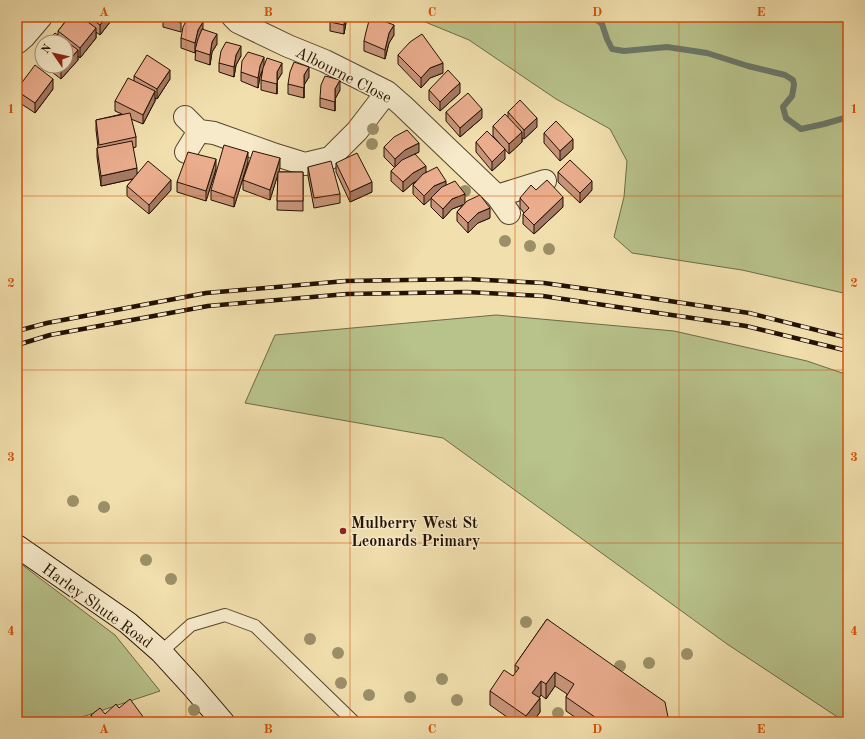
<svg xmlns="http://www.w3.org/2000/svg" width="865" height="739" font-family="'Old Standard TT',serif">
	<rect width="100%" height="100%" fill="#f1dfad"/>
	<filter id="stains"><feTurbulence type="fractalNoise" baseFrequency=".005" numOctaves="4"/><feColorMatrix values="0 0 0 0 .2 0 0 0 0 .09 0 0 0 0 .02 0 0 0 .5 -.17"/></filter>
	<radialGradient id="worn" r=".72"><stop offset=".6" stop-color="#630" stop-opacity="0"/><stop offset="1" stop-color="#630" stop-opacity=".3"/></radialGradient>
	<path fill="#b8c28b" stroke="#6e6a46" d="M413 17H848V294L742 270 632 253 614 237 624 197 627 161 610 129 556 99 469 40Z
		M496 315 674 331 807 361 848 375V722H845L727 644 443 438 245 403 275 335Z
		M17 561 115 635 160 691 67 722H17Z"/>
	<g fill="none" stroke-linecap="round" stroke-linejoin="round">
		<path stroke="#6b7869" stroke-width="6" d="M593 17 602 24 607 39 612 49 624 51 667 47 707 53 748 66 785 75 793 80 794 85 792 96 783 107 786 118 801 129 824 124 848 117"/>
		<g stroke="#56442d" stroke-width="14">
			<path id="lane" d="M161 652 191 625 225 615 255 626 354 722"/>
		</g>
		<g stroke="#56442d" stroke-width="24">
			<path id="street" d="M233 17 238 22 288 46 325 61 387 92 403 106 497 196 509 213
				M17 43 24 37 41 17
				M185 117 199 131 214 133 276 155 305 164 330 158 357 131 387 92
				M186 152 199 131
				M497 196 545 181"/>
		</g>
		<g stroke="#231102" stroke-width="24">
			<path id="secondary" d="M17 546 128 623 161 652 193 687 223 722"/>
		</g>
		<use href="#lane" stroke="#f6eaca" stroke-width="12"/>
		<use href="#street" stroke="#f6eaca" stroke-width="22"/>
		<use href="#secondary" stroke="#f6eaca" stroke-width="22"/>
		<g stroke="#231102" stroke-width="4.5">
			<path id="rail" d="M17 331 47 323 206 293 346 281 467 279 544 283 623 294 749 313 848 338
				M17 345 50 335 208 306 347 294 467 292 543 296 746 326 848 351"/>
		</g>
		<use href="#rail" stroke="#f6eaca" stroke-width="3" stroke-dasharray="9" stroke-linecap="butt"/>
	</g>
	<g fill="#9c9069">
		<circle cx="373" cy="129" r="6"/>
		<circle cx="372" cy="144" r="6"/>
		<circle cx="465" cy="191" r="6"/>
		<circle cx="505" cy="241" r="6"/>
		<circle cx="530" cy="246" r="6"/>
		<circle cx="549" cy="249" r="6"/>
		<circle cx="73" cy="501" r="6"/>
		<circle cx="104" cy="507" r="6"/>
		<circle cx="146" cy="560" r="6"/>
		<circle cx="171" cy="579" r="6"/>
		<circle cx="526" cy="622" r="6"/>
		<circle cx="310" cy="639" r="6"/>
		<circle cx="338" cy="653" r="6"/>
		<circle cx="687" cy="654" r="6"/>
		<circle cx="649" cy="663" r="6"/>
		<circle cx="620" cy="666" r="6"/>
		<circle cx="442" cy="679" r="6"/>
		<circle cx="341" cy="683" r="6"/>
		<circle cx="369" cy="695" r="6"/>
		<circle cx="410" cy="697" r="6"/>
		<circle cx="457" cy="700" r="6"/>
		<circle cx="194" cy="710" r="6"/>
		<circle cx="558" cy="713" r="6"/>
	</g>
	<path fill="#c9957a" stroke="#231102" d="M69 17H114L100 35 96 32V38L80 58 78 56V60L61 79 44 66H66L58 35V31Z
		M163 17H182L181 20V32L163 27Z
		M291 17H304L303 20Z
		M314 17H329L328 22 314 18Z
		M330 17H347L344 34 330 31Z
		M203 30 217 44 212 52 210 65 195 60 196 48 195 53 181 48V38Z
		M394 35 389 43 385 59 364 51V41Z
		M42 49V64L39 62V52Z
		M398 55 443 73 430 78 421 88 398 64Z
		M241 56 236 65 234 77 219 72V63Z
		M264 65 282 73 277 81V94L261 90V80L263 70 260 76 258 88 241 81V72Z
		M134 76 170 79 157 99 155 98V101L143 124 131 119 136 137V147L133 148 137 174 171 190 149 214 127 196V186L133 179 101 186 97 157V148L98 147 96 130V120L122 114 115 111V101L134 81Z
		M309 77 304 85V98L288 94V84Z
		M17 89H53L35 113 17 101Z
		M340 90 335 99V111L320 107V98Z
		M429 90 460 93 440 111 429 100Z
		M446 112 482 118 460 137 446 121Z
		M508 112 537 127 524 139 522 138V142L509 154 493 136V126L508 117Z
		M544 133 573 149 560 161 544 143Z
		M476 142 505 159 492 171 476 152Z
		M384 147 419 152 415 154 426 172 446 185 465 203 490 218 478 223 468 233 457 221V212L463 205 452 209 443 219 431 207V198L424 205 413 194V185L415 181 413 183 403 192 391 181V171L395 168 384 157Z
		M248 162 234 207 211 200V190Z
		M336 163 372 192 350 202 336 172Z
		M308 167 340 194V203L314 208 308 176Z
		M280 168 278 172H303V211L277 210 278 173 270 200 243 190V180Z
		M216 169 206 201 177 192V182Z
		M558 172 592 190 580 203 558 182Z
		M536 190 563 207 534 234 523 224V214L524 213 520 208V198Z
		M547 619 669 722H582L566 711V697L567 694 555 686 546 699 541 695 539 698 540 712 533 722H514L490 705V691L513 676 515 674V665Z
		M119 708 147 722H91V715L105 714Z"/>
	<path fill="#a47963" stroke="#231102" d="M106 17H114L100 35V25Z
		M345 17H347L344 34V25Z
		M203 22V32L198 40 195 53V43L198 30Z
		M394 25V35L389 43 385 59V50L389 33Z
		M96 28V38L80 58V48Z
		M217 34V44L212 52 210 65V55L212 42Z
		M241 46V56L236 65 234 77V67L236 55Z
		M78 50V60L61 79V70L64 66H66V64Z
		M264 57V67L260 76 258 88V78L260 66Z
		M282 63V73L277 81V94V72Z
		M443 63V73L430 78 421 88V78L430 68Z
		M309 67V77L304 85V98V75Z
		M170 70V79L157 99V89Z
		M53 79V89L35 113V103Z
		M340 80V90L335 99V111V89Z
		M460 83V93L440 111V102L450 92Z
		M155 91V101L143 124V115Z
		M482 109V118L460 137V128Z
		M537 118V127L524 139V130Z
		M522 132V142L509 154V144Z
		M573 139V149L560 161V151Z
		M419 143V152L405 159 395 168V159L405 150Z
		M505 149V159L492 171V162Z
		M248 152V162L234 207V198Z
		M280 158V168L270 200V190Z
		M216 159V169L206 201V191Z
		M426 166V176L413 183 403 192V182L413 173Z
		M137 168V178L101 186V176Z
		M171 180V190L149 214V205Z
		M446 181V191L434 196 424 205V196L434 186Z
		M592 181V190L580 203V193Z
		M372 182V192L350 202V192Z
		M465 194V204L452 209 443 219V209L452 199Z
		M563 197V207L534 234V225Z
		M490 208V218L478 223 468 233V223L478 213Z
		M555 672V686L546 699V684Z
		M541 681V695L532 707V693Z
		M540 698V712L533 722H526V716Z"/>
	<path fill="#eaad8e" stroke="#231102" d="M69 17H81L96 28 80 48 58 31Z
		M89 17H106L100 25Z
		M163 17H181V23Z
		M188 17 203 22 198 30 195 43 181 38 183 27Z
		M330 17H345L344 25 330 22Z
		M370 17H373L394 25 389 33 385 50 364 41 366 32Z
		M202 29 217 34 212 42 210 55 195 50 198 39Z
		M55 33 78 50 66 64V42H47Z
		M422 34 443 63 430 68 421 78 398 55 410 42Z
		M226 42 241 46 236 55 234 67 219 63 221 51Z
		M42 49V54L39 52Z
		M248 52 264 57 260 66 258 78 241 72 242 61Z
		M147 55 170 70 157 89 134 76Z
		M267 58 282 63 277 72V84L261 80 263 68Z
		M294 62 309 67 304 75V88L288 84 290 72Z
		M35 65 53 79 35 103 17 91V89Z
		M57 66H64L61 70Z
		M448 70 460 83 450 92 440 102 429 90Z
		M325 76 340 80 335 89V102L320 98 321 85Z
		M128 78 155 91 143 115 115 101Z
		M468 93 482 109 460 128 446 112Z
		M520 100 537 118 524 130 508 112Z
		M130 113 136 137 99 145 96 120Z
		M505 114 522 132 509 144 493 126Z
		M556 121 573 139 560 151 544 133Z
		M407 130 419 143 405 150 395 159 384 147 394 137Z
		M487 131 505 149 492 162 476 142Z
		M132 141 137 168 101 176 97 148Z
		M224 145 248 152 234 198 211 190Z
		M253 151 280 158 270 190 243 180Z
		M188 152 216 159 206 191 177 182Z
		M357 153 372 182 350 192 336 163Z
		M415 154 426 166 413 173 403 182 391 171 402 160Z
		M570 160 592 181 580 193 558 172Z
		M148 161 171 180 149 205 127 186Z
		M331 161 340 194 314 198 308 167Z
		M437 167 446 181 434 186 424 196 413 185 423 174Z
		M278 172H303V201H277Z
		M547 180 563 197 534 225 523 214 529 208 520 198 531 185 536 190Z
		M455 181 465 194 452 199 443 209 431 198 442 187Z
		M480 195 490 208 478 213 468 223 457 212 467 201Z
		M547 619 665 702 669 722H602L566 697 574 684 555 672 546 684 541 681 532 693 540 698 526 716 490 691 504 670 513 676 519 668 515 665Z
		M130 699 147 722H96L91 715 100 708 105 714 116 704 119 708Z"/>
	<path fill="none" stroke="#d4520b" stroke-width="1" stroke-opacity="0.55" d="M186 17V722M350 17V722M515 17V722M679 17V722M17 196H848M17 370H848M17 543H848"/>
	<circle fill="#8f2418" stroke="#f6eaca" stroke-width="1.5" cx="343" cy="531" r="4"/>
	<g text-anchor="middle" stroke-width="3" stroke-linejoin="round" paint-order="stroke">
		<g font-size="16" fill="#231102" stroke="#f6eaca">
			<text transform="translate(344 74) rotate(27)" y="6">Albourne Close</text>
			<text transform="translate(98 605) rotate(36)" y="6">Harley Shute Road</text>
		</g>
		<g font-size="16" font-weight="bold" fill="#231102" stroke="#f6eaca" text-anchor="start">
			<text x="351" y="528">Mulberry West St<tspan x="351" dy="18">Leonards Primary</tspan></text>
		</g>
	</g>
	<rect width="865" height="739" fill="none" stroke="#f1dfad" stroke-width="44"/>
	<g transform="translate(54 54) rotate(304)"><circle r="19" fill="#f6eaca" stroke="#a2937a"/>
	<path d="M0-3L7 15L0 10L-7 15Z" fill="#8f2418"/>
	<text y="-6" font-size="11" font-weight="bold" text-anchor="middle" fill="#231102">N</text>
	</g>
	<rect x="22" y="22" width="821" height="695" fill="none" stroke="#d4520b" stroke-width="1.5"/>
	<g font-size="13" text-anchor="middle" font-weight="bold" fill="#d4520b">
		<text x="104" y="16">A</text>
		<text x="268" y="16">B</text>
		<text x="432" y="16">C</text>
		<text x="597" y="16">D</text>
		<text x="761" y="16">E</text>
		<text x="11" y="113">1</text>
		<text x="854" y="113">1</text>
		<text x="11" y="287">2</text>
		<text x="854" y="287">2</text>
		<text x="11" y="461">3</text>
		<text x="854" y="461">3</text>
		<text x="11" y="635">4</text>
		<text x="854" y="635">4</text>
		<text x="104" y="733">A</text>
		<text x="268" y="733">B</text>
		<text x="432" y="733">C</text>
		<text x="597" y="733">D</text>
		<text x="761" y="733">E</text>
	</g>
	<rect width="100%" height="100%" filter="url(#stains)"/>
	<rect width="100%" height="100%" fill="url(#worn)"/>
</svg>
